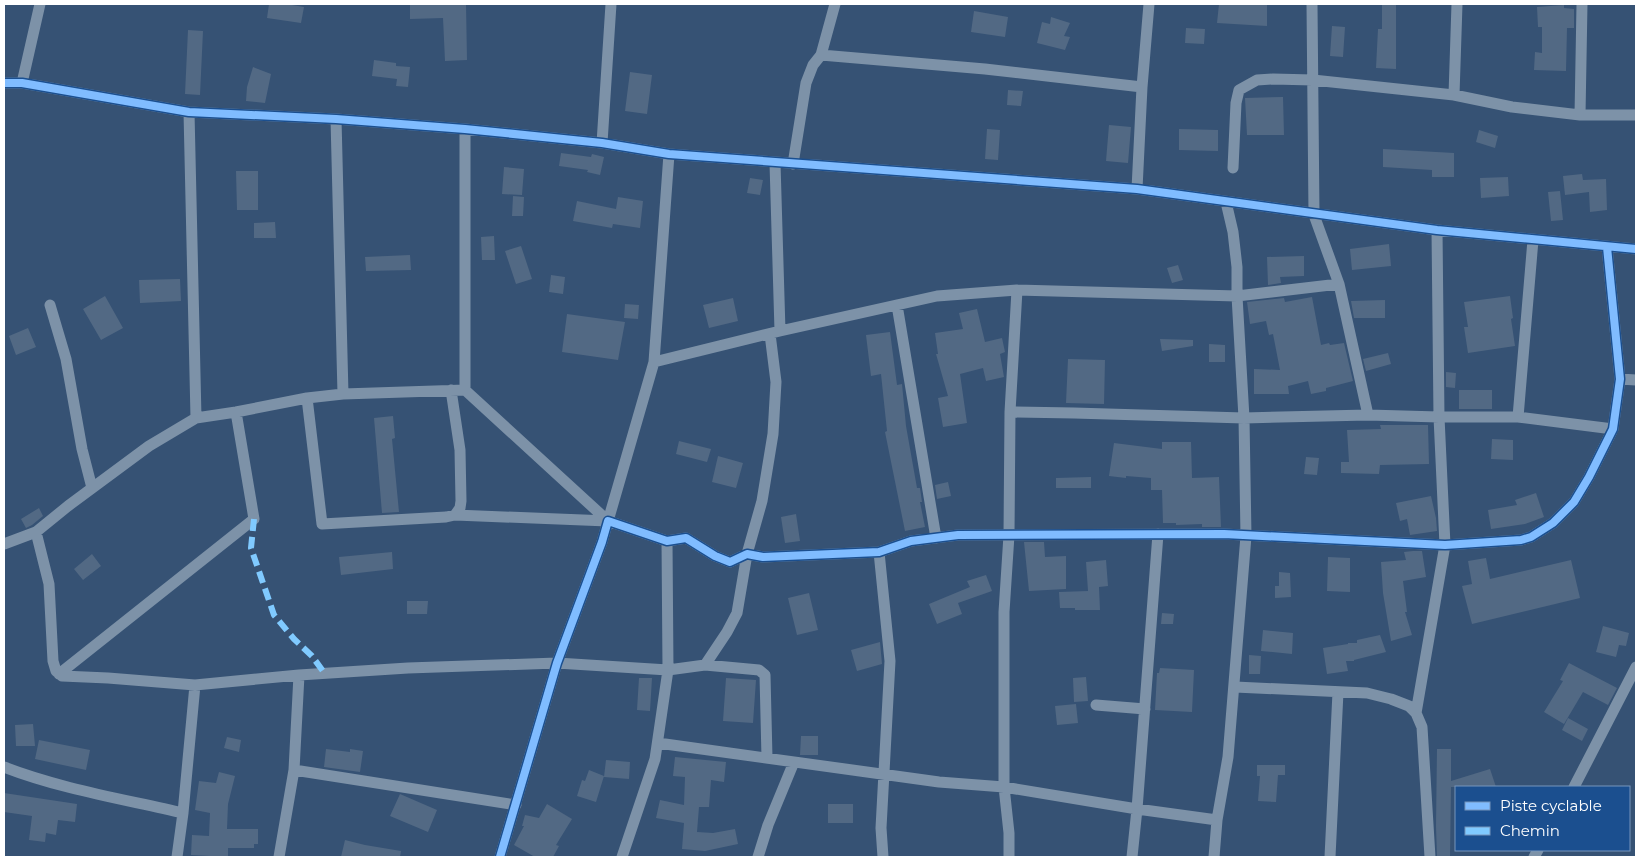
<svg xmlns="http://www.w3.org/2000/svg" width="1640" height="861" font-family="Montserrat,sans-serif">
	<rect width="100%" height="100%" fill="#365274"/>
	<path fill="#526984" d="M269 4H286L304 7 301 23 267 18Z
		M466 4 467 60 445 61 443 18 410 19V5Z
		M1219 4H1267V26L1217 23Z
		M1382 4H1396V69L1376 68 1378 29H1382Z
		M1564 5V8L1574 9V28H1567L1566 71 1534 70 1535 52 1542 53V27H1538L1537 7Z
		M974 11 1008 17 1005 37 971 32Z
		M1051 17 1070 23 1064 36 1070 37 1065 50 1037 43 1042 22 1050 24Z
		M1332 26 1345 27 1343 57 1330 56Z
		M1186 28 1205 29 1204 44 1185 43Z
		M188 30 203 31 200 95 185 94Z
		M374 60 396 63V66L410 67 408 87 396 86 397 79 372 76Z
		M253 67 271 74 265 103 246 101 247 87Z
		M630 72 652 75 647 114 625 111Z
		M1008 90 1023 91 1021 106 1007 105Z
		M1283 97 1284 135H1247L1245 98Z
		M1109 125 1131 127 1128 163 1106 161Z
		M987 129 1000 130 998 160 985 159Z
		M1179 129 1218 130V151L1179 150Z
		M1479 130 1498 136 1495 148 1476 142Z
		M1383 149 1454 153V177H1432V170L1383 167Z
		M561 153 591 157 592 154 604 157 600 175 587 172 588 170 559 166Z
		M504 167 524 169 522 195 502 194Z
		M236 171H258V210H237Z
		M1582 174 1583 180 1606 179 1607 210 1590 212 1589 192 1565 195 1563 176Z
		M1508 177 1509 196 1481 198 1480 178Z
		M750 178 763 180 760 195 747 193Z
		M1560 191 1563 220 1551 221 1548 192Z
		M513 196 524 197 523 216H512Z
		M618 197 643 201 640 228 613 224 612 228 573 221 577 201 616 209Z
		M275 222 276 238H254V223Z
		M494 236 495 260H482L481 237Z
		M1389 244 1391 266 1352 270 1350 249Z
		M521 246 532 279 516 284 505 251Z
		M410 255 411 270 366 271 365 257Z
		M1304 256V276L1280 277 1281 283 1268 285 1267 257Z
		M1178 265 1183 280 1172 283 1167 268Z
		M551 275 565 277 563 294 549 292Z
		M180 279 181 301 140 303 139 280Z
		M105 296 123 328 101 340 83 309Z
		M1510 296 1513 318 1511 319 1515 346 1468 353 1464 327H1468L1464 302Z
		M1312 297 1321 345 1329 343 1330 345 1344 343 1353 381 1326 388V391L1311 394 1308 381 1288 386 1289 394H1254V369L1280 370 1273 334 1269 335 1266 321 1250 324 1247 302 1284 298 1285 302Z
		M733 298 738 321 709 328 703 305Z
		M1385 300V318H1354L1351 301Z
		M625 304 639 305 638 319 624 318Z
		M977 309 985 342 1002 338 1005 352 1000 354 1004 377 986 381 983 368 960 374 967 423 943 427 938 398 948 396 936 354H938L935 333 963 329 959 313Z
		M567 314 625 322 618 360 562 352Z
		M28 328 36 347 16 355 9 336Z
		M890 332 897 385 902 384 906 426 917 488H920L922 502H920L925 527 905 531 885 432 887 431 881 374 871 376 866 335Z
		M1160 339 1193 340V346L1162 351Z
		M1209 344 1225 345V362H1209Z
		M1388 353 1391 364 1366 371 1363 359Z
		M1068 359 1105 360 1104 404 1066 403Z
		M1446 372 1456 373 1455 388 1446 387Z
		M1459 390H1492V409H1459Z
		M393 416 395 438 392 439 399 512 382 513 374 418Z
		M1380 425H1428L1429 464 1380 465 1379 474 1341 473V462H1349L1347 430 1381 429Z
		M1492 439 1513 440V460L1491 459Z
		M679 441 711 449 707 462 676 454Z
		M1162 442H1191L1192 478 1219 477 1221 527H1202V524L1176 525V523H1163L1162 490H1151V478L1126 476V478L1109 476 1114 443 1162 449Z
		M718 456 743 463 736 488 712 482Z
		M1306 457 1319 458 1317 475 1304 474Z
		M1091 477V488H1056V478Z
		M948 482 951 496 937 499 935 485Z
		M1536 493 1544 517 1525 524 1491 529 1488 510 1517 505 1515 500Z
		M1431 496 1436 518 1437 531 1410 535 1407 519 1400 521 1396 503Z
		M39 508 43 516 32 525 26 528 21 519Z
		M796 514 800 541 785 543 781 517Z
		M1024 542H1044L1045 557 1066 556V589L1029 591Z
		M1413 551H1422L1426 577 1403 581 1407 612H1405L1412 635 1391 641 1383 593 1381 562 1406 560 1404 552Z
		M392 552 393 569 341 575 339 557Z
		M92 554 101 566 83 580 74 569Z
		M1328 557 1350 558V592L1327 591Z
		M1486 558 1490 579 1571 560 1580 598 1472 624 1462 586 1472 584 1468 561Z
		M1106 560 1108 586 1099 587 1100 610H1075V608H1060L1059 592 1088 591 1086 562Z
		M1279 572 1290 573 1291 597 1275 598V586H1279Z
		M986 575 992 591 958 603 962 614 937 624 929 604 970 587 967 581Z
		M809 593 818 630 797 635 788 598Z
		M407 601H428L427 614H407Z
		M1162 613 1174 614 1173 624H1161Z
		M1603 626 1629 633 1626 646 1619 645 1616 657 1596 652Z
		M1263 630 1293 633 1292 654 1261 651Z
		M1380 635 1386 652 1354 660V661H1346L1348 671 1327 674 1323 648 1348 644V643H1357V640Z
		M880 642 882 664 857 671 851 650Z
		M1249 655 1261 656 1260 674H1249Z
		M1569 663 1617 688 1608 705 1583 692 1564 724 1544 712 1563 681 1560 680Z
		M1160 668 1194 670 1192 712 1155 710 1157 673H1159Z
		M1086 677 1088 701 1074 702 1073 678Z
		M639 678H652L650 711 637 710Z
		M726 678 756 680 753 723 723 721Z
		M1076 704 1078 723 1057 725 1055 706Z
		M1568 718 1588 729 1582 741 1562 730Z
		M33 724 35 746H16L15 725Z
		M801 736H818V755H800Z
		M227 737 241 740 239 752 224 748Z
		M39 740 90 750 86 770 35 759Z
		M326 749 350 752V749L363 751 360 772 324 767Z
		M1437 749H1451V781L1490 769 1496 787H1451L1450 857H1437L1436 826Z
		M675 757 726 762 724 782 711 780 709 807H699L697 832 713 833 735 829 738 844 705 851 682 849 684 823 656 818 660 800 684 805 685 777 673 776Z
		M606 760 630 762 629 779 604 777Z
		M1257 765H1285V775H1278L1276 802 1258 801 1260 776H1257Z
		M589 770 604 776 596 802 577 796 582 780 585 781Z
		M219 772 235 776 228 804 227 829H258V844H254V848H228V857L191 855 192 835 209 836 210 813 195 810 199 781 216 783Z
		M4 793 77 804 75 822 58 820 56 835 46 833 45 842 29 840 32 816 4 812Z
		M400 794 437 810 428 832 390 816Z
		M547 804 572 819 556 845 559 846 553 857H535L514 845 524 826H522L525 815 539 818Z
		M828 804H853V823H828Z
		M345 840 365 845 401 851 400 857H341Z"/>
	<g fill="none" stroke-linecap="round" stroke-linejoin="round">
		<path stroke="#7d92a8" stroke-width="11" d="M1312 4 1314 215 1339 284 1368 415
			M821 55 985 69 1142 87
			M4 83H22L189 112 336 119 465 129 602 143 669 154 1137 189 1437 230 1636 249
			M22 83 40 4
			M1454 95 1457 4
			M189 112 196 418
			M1580 115 1582 4
			M336 119 343 394
			M465 129V390
			M602 143 611 4
			M775 163 780 331
			M793 164 806 83 813 65 821 55 835 4
			M1233 168 1236 103 1239 90 1257 80 1273 79 1313 80 1454 95 1512 107 1580 115H1636
			M1137 189 1142 87 1149 4
			M50 305 66 359 82 449 92 488
			M897 305 936 538
			M654 362 780 331 937 296 1017 290 1237 296 1339 284
			M1620 379 1636 380
			M307 398 322 524 446 517 455 515 460 508 461 501 460 450 451 390
			M1010 412 1074 413 1244 418 1368 415 1439 417H1518L1613 429
			M1518 417 1533 240
			M455 515 608 521
			M608 521 654 362 669 154
			M36 532 49 584 53 661 56 671 62 676 108 678 195 685 299 675 408 668 557 663 668 670 705 665 759 670 765 675 767 758
			M4 544 36 532 68 506 149 446 196 418 236 412 307 398 343 394 465 390 608 521
			M879 552 890 661 881 828 883 857
			M705 665 727 632 737 613 747 554 762 501 773 434 776 382 770 334
			M59 674 254 519 236 412
			M1235 687 1367 693 1391 699 1409 706 1416 713 1422 727 1430 857
			M1096 705 1145 709
			M1416 713 1445 545 1439 417 1437 230
			M658 743 939 782 1004 787 1137 809 1217 820
			M4 767C61 789 123 799 183 813
			M294 770 516 805
			M1574 787 1636 667
			M177 857 183 813 195 685
			M279 857 294 770 299 675
			M500 857 557 663 602 542 608 521 667 541 686 538 715 556 730 562 747 554 763 557 879 552 911 541 958 535 1224 534 1445 545 1521 540 1531 537 1553 523 1574 502 1589 477 1613 429 1620 379 1607 247
			M622 857 655 759 668 670 667 541
			M758 857 768 825 794 762
			M1009 857V833L1004 787V612L1009 535 1010 412 1017 290
			M1132 857 1137 809 1158 534
			M1214 857 1217 820 1228 757 1246 536 1244 418 1237 296V267L1233 232 1226 202
			M1330 857 1338 692
			M1534 857 1538 850"/>
		<path stroke="#80caff" stroke-width="6" stroke-dasharray="12 6" stroke-linecap="butt" d="M254 519 251 548 274 615 294 639 312 656 325 674"/>
		<g stroke="#1b4f8f" stroke-width="11">
			<path id="cycleway" d="M4 83H22L189 112 336 119 465 129 602 143 669 154 1137 189 1437 230 1636 249
				M500 857 557 663 602 542 608 521 667 541 686 538 715 556 730 562 747 554 763 557 879 552 911 541 958 535 1224 534 1445 545 1521 540 1531 537 1553 523 1574 502 1589 477 1613 429 1620 379 1607 247"/>
		</g>
		<use href="#cycleway" stroke="#80bcff" stroke-width="8"/>
	</g>
	<rect width="1640" height="861" fill="none" stroke="#ffffff" stroke-width="10"/>
	<rect x="1455" y="786" width="175" height="65" fill="#1b4f8f" stroke="#7695bc"/>
	<rect x="1465" y="802" width="25" height="8" fill="#80bcff" stroke="#7695bc"/>
	<text x="1500" y="811" font-size="15" fill="#ffffff">Piste cyclable</text>
	<rect x="1465" y="827" width="25" height="8" fill="#80caff" stroke="#7695bc"/>
	<text x="1500" y="836" font-size="15" fill="#ffffff">Chemin</text>
</svg>
